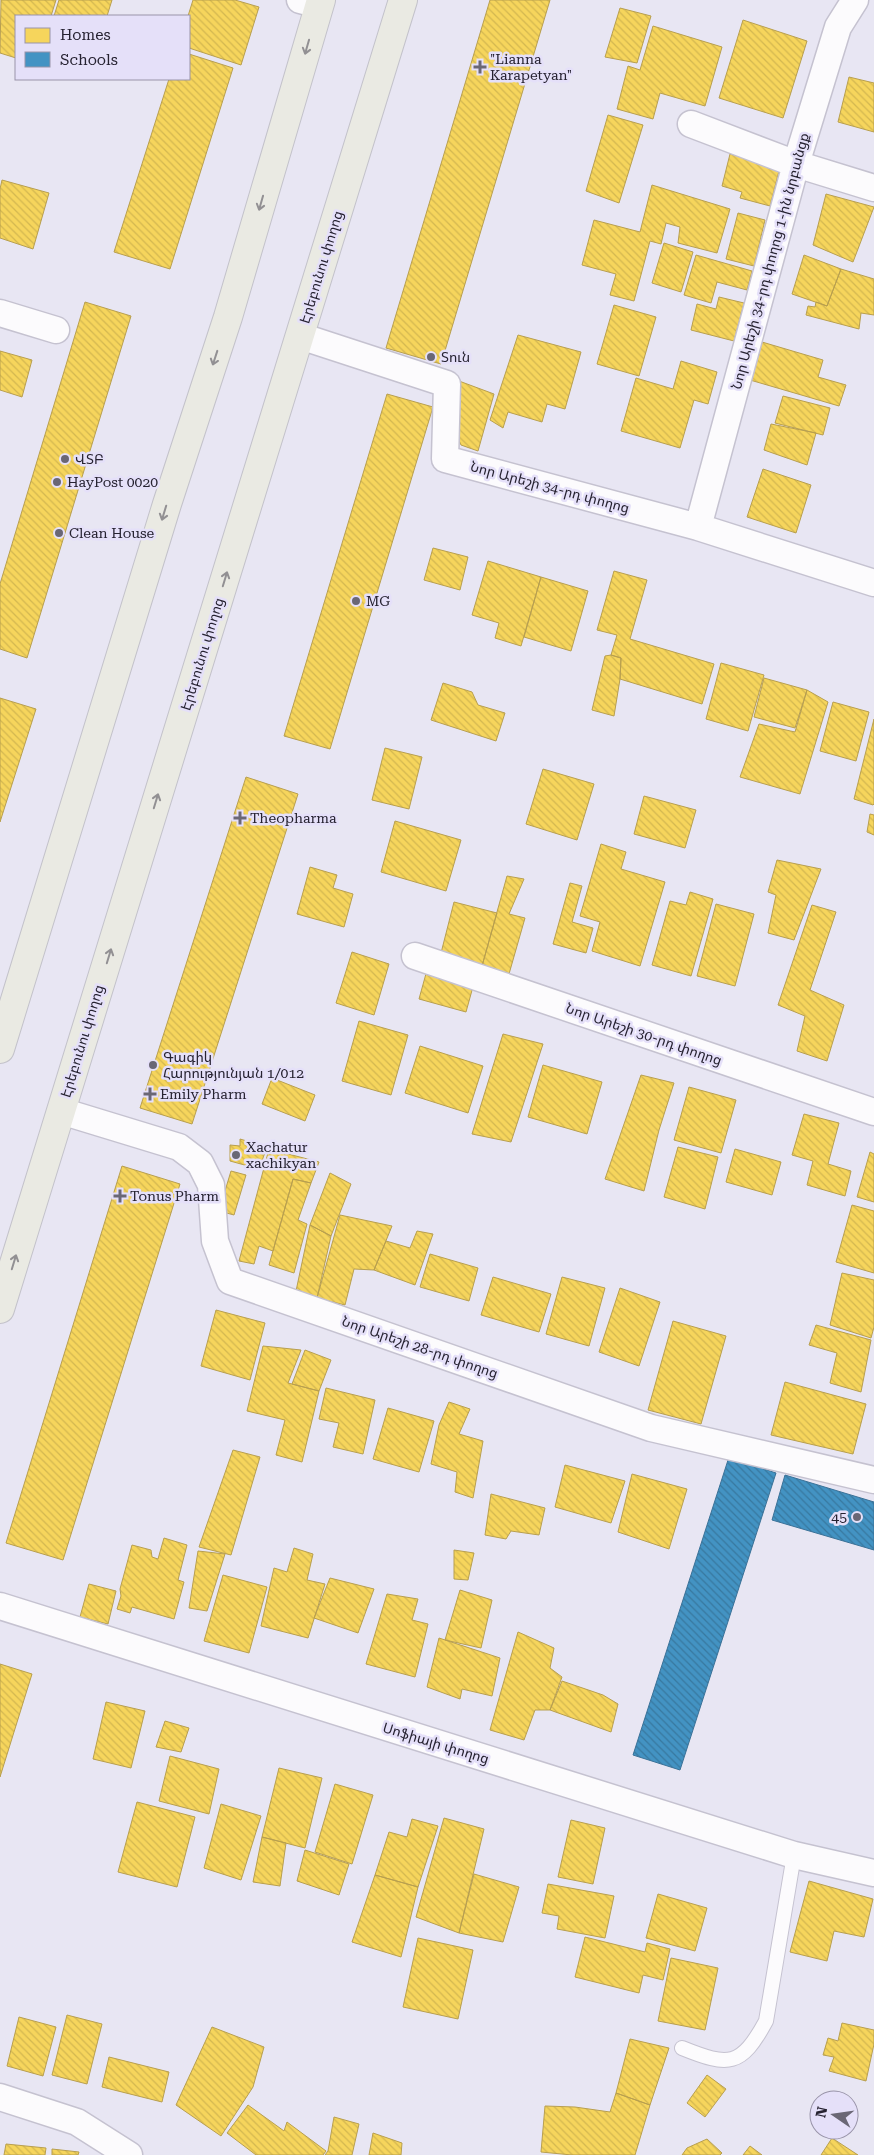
<svg xmlns="http://www.w3.org/2000/svg" width="874" height="2155" font-family="'Roboto Serif','Noto Sans Armenian',serif">
<style>
.homes{fill:url(#homes-back-hatch);stroke:#b89f4f}
.schools{fill:url(#schools-back-hatch);stroke:#3a7197}
.lines{fill:none;stroke-linecap:round;stroke-linejoin:round}
.service-casing{stroke:#c5c2d0;stroke-width:16}
.minor-casing{stroke:#c5c2d0;stroke-width:29}
.primary-casing{stroke:#c3c2ca;stroke-width:30}
.service{stroke:#fcfbfd;stroke-width:14}
.minor{stroke:#fcfbfd;stroke-width:26}
.primary{stroke:#eaeae3;stroke-width:28}
.oneway{stroke:#929093}
.poi-dot{fill:#6a6775;stroke:#e5e0f9;stroke-width:2}
.labels{text-anchor:middle;dominant-baseline:central;stroke-width:5;stroke-linejoin:round;paint-order:stroke}
.poi-label{font-size:14px;fill:#262231;stroke:#e5e0f9;text-anchor:start}
.street-label{font-size:14px;fill:#262231;stroke:#e5e0f9}
</style>
<defs>
<pattern id="homes-back-hatch" width="6" height="6" patternUnits="userSpaceOnUse" patternTransform="scale(1.25)"><rect width="6" height="6" fill="#f6d55c"/><path d="M-1 5l2 2M0 0l6 6M5-1l2 2" fill="none" stroke="#d3b750"/></pattern>
<pattern id="schools-back-hatch" width="6" height="6" patternUnits="userSpaceOnUse" patternTransform="scale(1.25)"><rect width="6" height="6" fill="#4393c3"/><path d="M-1 5l2 2M0 0l6 6M5-1l2 2" fill="none" stroke="#38789f"/></pattern>
</defs>
<rect width="100%" height="100%" fill="#e8e6f3"/>
<!-- homes -->
<path class="homes" d="M1,0H56L51,16H16V58L0,53Z
M59,0H112L107,16H54Z
M193,0H235L259,7L241,65L189,48L188,16Z
M490,0H550L441,364L386,348Z
M620,8L651,16L637,63L605,57Z
M743,20L807,41L783,118L719,98Z
M653,26L722,47L705,106L660,93L653,119L617,109L628,66L640,70Z
M189,54L233,68L170,269L114,252L169,79H189Z
M849,77L874,83V132L838,122Z
M608,115L643,125L619,203L586,191Z
M730,154L780,167L770,206L740,198L742,192L722,186Z
M2,180L49,193L33,249L0,238V189Z
M652,185L730,209L717,253L678,243L680,227L666,223L661,244L650,241L634,301L610,295L616,274L582,265L594,220L640,232Z
M826,194L874,207L853,262L813,245Z
M738,213L765,220L754,266L726,259Z
M664,243L693,252L681,292L652,283Z
M696,255L752,271L747,290L717,282L711,303L684,295Z
M804,255L841,269L827,306L792,294Z
M841,269L874,279V315L861,313L859,329L806,315L808,306L815,307L816,302L827,306Z
M719,297L744,303L734,341L691,330L697,304L716,309Z
M85,302L131,316L27,658L0,649V584Z
M614,305L656,317L639,376L597,364Z
M518,335L581,352L565,409L547,404L542,422L508,412L503,428L490,420Z
M762,342L823,360L818,377L846,385L839,406L750,380Z
M0,351L32,360L22,397L0,390Z
M681,361L717,372L708,404L694,400L680,448L621,431L636,378L673,389Z
M459,381L494,394L478,451L461,445L458,438Z
M387,394L433,407L330,749L284,736Z
M783,396L830,408L823,435L775,423Z
M771,424L816,433L807,465L764,450Z
M763,469L811,485L796,533L747,517Z
M433,548L468,557L460,590L424,580Z
M488,561L541,577L521,646L495,638L499,623L472,615Z
M614,571L647,580L630,639L714,664L702,704L620,679L621,658L611,655L617,635L597,630Z
M541,577L588,591L571,651L524,637Z
M611,655L621,658L620,679L614,716L592,710L605,656Z
M721,663L764,675L748,731L706,719Z
M764,678L807,690L795,728L754,717Z
M443,683L472,692L478,705L505,713L496,741L431,720Z
M807,690L828,702L800,794L740,777L759,724L795,732Z
M0,698L36,709L0,822Z
M833,702L869,712L856,761L820,751Z
M874,719V804L873,805L854,799Z
M385,748L422,757L409,809L372,800Z
M543,769L594,784L577,840L526,824Z
M246,777L298,794L192,1124L140,1108Z
M644,796L696,810L685,848L634,834Z
M870,814L874,815V835L867,832Z
M395,821L461,840L446,891L381,872Z
M601,844L626,852L621,869L665,882L640,966L592,951L600,922L580,916Z
M777,860L821,869L794,940L768,933L776,895L768,892Z
M310,867L337,875L333,888L353,894L344,927L297,914Z
M507,876L524,879L509,914L525,918L509,974L482,966Z
M570,883L582,886L572,922L593,928L586,953L553,944Z
M690,892L713,899L691,976L652,965L670,901L686,905Z
M454,902L497,913L482,966L441,953Z
M716,904L754,914L735,986L697,976Z
M812,905L836,912L810,990L844,1005L827,1061L797,1051L805,1016L778,1005Z
M352,952L389,964L374,1015L336,1003Z
M427,970L474,983L466,1012L419,999Z
M359,1021L408,1035L391,1095L342,1081Z
M503,1034L543,1044L511,1142L472,1134Z
M420,1046L483,1066L468,1113L405,1093Z
M543,1065L602,1082L587,1134L528,1117Z
M641,1075L674,1083L659,1130L644,1191L605,1179Z
M272,1078L315,1095L305,1121L262,1104Z
M689,1087L736,1100L721,1153L674,1140Z
M804,1114L839,1123L828,1164L851,1171L845,1196L807,1185L813,1161L792,1155Z
M240,1139L267,1147L259,1169L230,1161V1145L240,1146Z
M678,1147L718,1157L705,1209L664,1197Z
M269,1149L319,1162L311,1183L293,1179L273,1251L259,1246L254,1264L239,1261Z
M735,1149L781,1162L772,1195L726,1182Z
M870,1152L874,1154V1202L857,1197Z
M122,1166L180,1184L63,1560L6,1543Z
M231,1171L246,1175L234,1215L219,1211Z
M330,1173L351,1184L331,1236L310,1225Z
M293,1179L311,1183L298,1220L307,1224L294,1273L269,1265Z
M852,1205L874,1211V1273L836,1262Z
M340,1215L392,1226L374,1270L354,1269L345,1305L317,1298Z
M310,1225L331,1236L317,1298L296,1291Z
M417,1231L433,1234L415,1285L374,1270L386,1241L410,1248Z
M430,1254L478,1268L469,1301L420,1287Z
M842,1273L874,1280V1327L871,1338L830,1325Z
M493,1277L551,1294L539,1332L481,1315Z
M562,1277L605,1288L589,1346L546,1334Z
M620,1288L660,1302L639,1366L599,1352Z
M216,1310L265,1323L250,1380L201,1366Z
M673,1321L726,1336L701,1424L648,1410Z
M816,1325L871,1340L861,1392L830,1383L837,1353L809,1345Z
M263,1346L301,1350L288,1383L319,1391L302,1462L276,1455L285,1420L247,1411Z
M305,1350L331,1360L319,1391L292,1384Z
M785,1382L866,1404L853,1454L771,1435Z
M326,1388L375,1400L363,1454L333,1447L339,1423L319,1419Z
M449,1402L470,1409L459,1434L483,1441L473,1498L455,1492L457,1472L431,1464L439,1425Z
M388,1408L434,1421L419,1472L373,1459Z
M233,1450L260,1457L231,1555L199,1547Z
M565,1465L625,1481L611,1523L555,1507Z
M632,1474L687,1489L669,1549L618,1532Z
M491,1494L545,1508L539,1535L511,1531L506,1539L485,1535Z
M164,1538L187,1545L178,1580L184,1582L174,1619L132,1607L130,1613L117,1609L121,1596L120,1589L132,1545L151,1550L152,1557L158,1559Z
M294,1548L313,1554L307,1580L325,1584L308,1638L261,1626L274,1568L287,1572Z
M454,1550L474,1553L468,1580L454,1579Z
M198,1551L225,1554L207,1611L189,1608Z
M223,1575L267,1587L249,1653L204,1641Z
M330,1578L374,1589L358,1633L314,1618Z
M89,1584L116,1591L108,1624L80,1617Z
M460,1590L492,1600L481,1648L445,1640Z
M387,1594L418,1599L412,1620L428,1624L415,1677L366,1664Z
M518,1632L554,1648L550,1668L562,1677L550,1710H535L524,1740L490,1730Z
M439,1638L500,1658L492,1696L462,1689L460,1699L427,1687Z
M0,1664L32,1674L0,1777Z
M562,1681L603,1695L618,1704L611,1732L550,1710Z
M106,1702L145,1711L131,1768L93,1759Z
M165,1721L189,1728L181,1752L156,1747Z
M170,1756L219,1769L209,1814L159,1801Z
M279,1768L322,1778L305,1848L262,1837Z
M335,1784L373,1795L352,1864L315,1852Z
M137,1802L195,1817L177,1887L118,1872Z
M221,1804L261,1816L241,1880L204,1868Z
M444,1818L484,1829L459,1933L416,1917Z
M412,1819L438,1826L418,1887L375,1875L389,1832L407,1837Z
M571,1820L605,1828L593,1884L558,1877Z
M262,1837L286,1843L280,1886L253,1882Z
M305,1850L349,1864L339,1895L297,1881Z
M474,1874L519,1887L503,1942L459,1933Z
M375,1875L418,1887L401,1957L352,1942Z
M809,1881L873,1899L864,1937L834,1931L827,1961L790,1952Z
M548,1884L614,1896L605,1938L557,1929L559,1916L542,1913Z
M658,1894L707,1908L695,1951L646,1938Z
M585,1937L645,1952L647,1943L670,1949L663,1980L643,1975L639,1993L575,1977Z
M418,1938L473,1950L458,2019L403,2007Z
M671,1958L718,1968L705,2030L658,2021Z
M67,2015L102,2024L87,2084L52,2075Z
M19,2017L56,2027L43,2076L7,2066Z
M842,2023L874,2030V2044L866,2081L829,2071L834,2057L823,2055L828,2038L838,2041Z
M212,2027L264,2047L253,2087L221,2136L176,2105Z
M630,2039L669,2048L650,2105L616,2093Z
M109,2057L169,2072L162,2102L102,2087Z
M707,2075L726,2089L705,2117L687,2103Z
M616,2093L650,2105L635,2155H572L541,2152L545,2106L575,2107L610,2112Z
M248,2105L284,2131L287,2122L326,2151L323,2155H256L227,2133Z
M334,2117L359,2124L352,2155H325L328,2151Z
M373,2133L402,2143L401,2155H369Z
M832,2138L858,2155H821Z
M707,2139L722,2153L720,2155H682L687,2148Z
M6,2144L46,2148L45,2155H4Z
M750,2146L762,2155H743Z
M52,2149L79,2152L78,2155H52Z"/>
<!-- schools -->
<path class="schools" d="M729,1457L776,1473L680,1770L633,1755Z
M785,1475L874,1502V1550L772,1520Z"/>
<g class="lines">
<defs>
<path id="service" d="M682,2048C729,2067 741,2067 766,2021L794,1855"/>
<path id="minor" d="M300,0L319,5
M691,124L796,164L874,188
M0,313L56,330
M300,336L447,384L445,459L698,527L874,583
M698,527L796,164L838,27L855,0
M415,956L874,1112
M61,1111L179,1147L200,1163L211,1185L215,1241L230,1281L651,1428L874,1480
M0,1606L794,1855L874,1873
M0,2097L77,2122L129,2155"/>
<path id="primary" d="M0,1049L167,504L228,317L321,0
M0,1309L403,0"/>
</defs>
<!-- service casing -->
<use href="#service" class="service-casing"/>
<!-- minor casing -->
<use href="#minor" class="minor-casing"/>
<!-- primary casing -->
<use href="#primary" class="primary-casing"/>
<!-- service -->
<use href="#service" class="service"/>
<!-- minor -->
<use href="#minor" class="minor"/>
<!-- primary -->
<use href="#primary" class="primary"/>
</g>
<!-- one-way arrows -->
<defs><path id="oneway-shaft" d="M-6 0H5M1.5-3L5.5 0L1.5 3" fill="none" stroke-width="1.6" stroke-linecap="round" stroke-linejoin="round" transform="scale(1.25)"/></defs>
<g class="oneway">
<use href="#oneway-shaft" transform="translate(307 47) rotate(106)"/>
<use href="#oneway-shaft" transform="translate(261 203) rotate(106)"/>
<use href="#oneway-shaft" transform="translate(215 358) rotate(108)"/>
<use href="#oneway-shaft" transform="translate(164 513) rotate(107)"/>
<use href="#oneway-shaft" transform="translate(225 579) rotate(-73)"/>
<use href="#oneway-shaft" transform="translate(156 801) rotate(-73)"/>
<use href="#oneway-shaft" transform="translate(109 956) rotate(-73)"/>
<use href="#oneway-shaft" transform="translate(14 1262) rotate(-73)"/>
</g>
<!-- markers -->
<g class="poi-dot">
<path d="M477.5 59.5h5v5h5v5h-5v5h-5v-5h-5v-5h5z"/>
<circle cx="431" cy="357" r="5"/>
<circle cx="65" cy="459" r="5"/>
<circle cx="57" cy="482" r="5"/>
<circle cx="59" cy="533" r="5"/>
<circle cx="356" cy="601" r="5"/>
<path d="M237.5 810.5h5v5h5v5h-5v5h-5v-5h-5v-5h5z"/>
<circle cx="153" cy="1065" r="5"/>
<path d="M147.5 1086.5h5v5h5v5h-5v5h-5v-5h-5v-5h5z"/>
<circle cx="236" cy="1155" r="5"/>
<path d="M117.5 1188.5h5v5h5v5h-5v5h-5v-5h-5v-5h5z"/>
<circle cx="857" cy="1517" r="5"/>
</g>
<g class="labels">
<!-- poi labels -->
<g class="poi-label">
<text x="490" y="59">"Lianna<tspan x="490" dy="16">Karapetyan"</tspan></text>
<text x="441" y="357">Տուն</text>
<text x="75" y="459">ՎՏԲ</text>
<text x="67" y="482">HayPost 0020</text>
<text x="69" y="533">Clean House</text>
<text x="366" y="601">MG</text>
<text x="250" y="818">Theopharma</text>
<text x="163" y="1057">Գագիկ<tspan x="163" dy="16">Հարությունյան 1/012</tspan></text>
<text x="160" y="1094">Emily Pharm</text>
<text x="246" y="1147">Xachatur<tspan x="246" dy="16">xachikyan</tspan></text>
<text x="130" y="1196">Tonus Pharm</text>
<text x="847" y="1517" text-anchor="end">45</text>
</g>
<!-- street labels -->
<g class="street-label">
<text transform="translate(770 261) rotate(-75)">Նոր Արեշի 34-րդ փողոց 1-ին նրբանցք</text>
<text transform="translate(321 267) rotate(-73)">Էրեբունու փողոց</text>
<text transform="translate(550 487) rotate(15)">Նոր Արեշի 34-րդ փողոց</text>
<text transform="translate(202 654) rotate(-73)">Էրեբունու փողոց</text>
<text transform="translate(644 1034) rotate(19)">Նոր Արեշի 30-րդ փողոց</text>
<text transform="translate(82 1041) rotate(-73)">Էրեբունու փողոց</text>
<text transform="translate(420 1347) rotate(19)">Նոր Արեշի 28-րդ փողոց</text>
<text transform="translate(436 1743) rotate(17)">Սոֆիայի փողոց</text>
</g>
</g>
<!-- legend -->
<rect x="15" y="15" width="175" height="65" fill="#e5e0f9" stroke="#9994a9"/>
<rect x="25" y="28" width="25" height="15" fill="#f6d55c" stroke="#9994a9"/>
<text x="60" y="40" font-size="15" fill="#262231">Homes</text>
<rect x="25" y="52" width="25" height="15" fill="#4393c3" stroke="#9994a9"/>
<text x="60" y="65" font-size="15" fill="#262231">Schools</text>
<!-- north arrow -->
<g transform="translate(834 2115) rotate(283)"><circle r="24" fill="#e5e0f9" stroke="#9994a9"/>
<path d="M0-4L9 19L0 12L-9 19Z" fill="#6a6775"/>
<text y="-8" font-size="14" font-weight="bold" text-anchor="middle" fill="#262231">N</text>
</g>
</svg>
